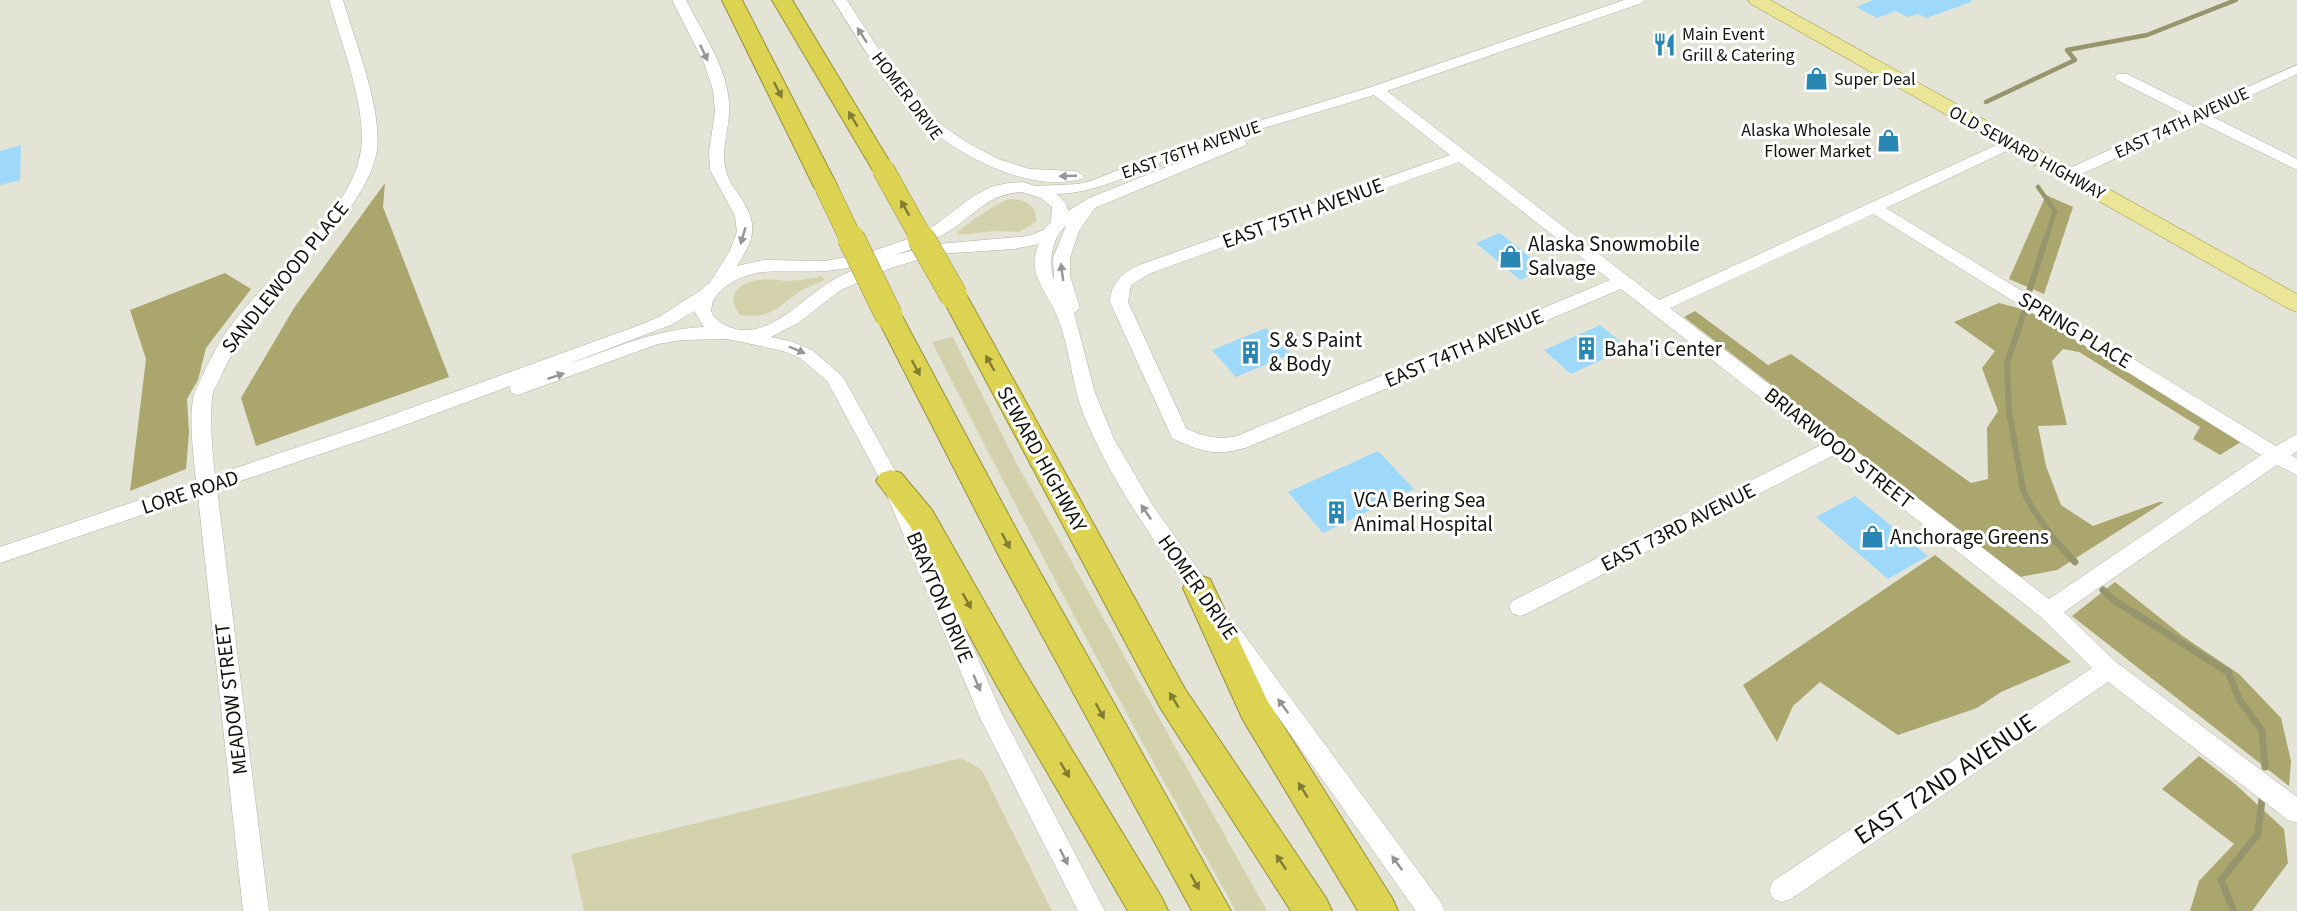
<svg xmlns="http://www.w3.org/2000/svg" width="2297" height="911" font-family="'Source Sans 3',sans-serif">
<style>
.green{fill:#d4d2ad}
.forest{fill:#aaa66e}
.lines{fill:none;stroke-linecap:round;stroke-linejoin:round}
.stream-far2{stroke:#97956b;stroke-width:4.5}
.stream-far1{stroke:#97956b;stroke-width:6}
.stream{stroke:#97956b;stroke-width:7}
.building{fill:#9ed8fa}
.minor-casing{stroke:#b1b0a3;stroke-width:1}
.major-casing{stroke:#96903a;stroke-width:1}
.highway-casing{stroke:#96903a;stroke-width:2}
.minor{fill:#fff;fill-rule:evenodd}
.major{fill:#ebe597;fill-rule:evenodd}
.highway{fill:#ddd352;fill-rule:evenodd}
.highway-bridge-far1-casing{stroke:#96903a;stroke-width:23;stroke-linecap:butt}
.highway-bridge-casing{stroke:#96903a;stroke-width:28;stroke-linecap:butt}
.highway-bridge-far1{stroke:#ddd352;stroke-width:22}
.highway-bridge{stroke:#ddd352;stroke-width:27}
.oneway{fill:#959593}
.oneway2{fill:#827d33}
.labels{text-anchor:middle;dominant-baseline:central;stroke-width:6;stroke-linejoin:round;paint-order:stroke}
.far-poi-label{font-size:18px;fill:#13130e;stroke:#fff;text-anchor:start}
.far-street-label{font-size:18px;fill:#13130e;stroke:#fff}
.street-label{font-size:21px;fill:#13130e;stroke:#fff}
.poi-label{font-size:21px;fill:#13130e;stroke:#fff;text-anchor:start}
.near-street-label{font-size:26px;fill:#13130e;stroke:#fff}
</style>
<rect width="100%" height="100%" fill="#e4e4d6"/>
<!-- green -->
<path class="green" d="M1010,199C1026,200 1037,204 1036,222L1019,232L995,231L959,235L957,232C967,224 999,201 1010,199Z
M821,276L825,280C816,284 807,287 799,292C776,308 772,319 740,315C725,297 737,283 759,280C768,278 778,281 787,281C799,280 810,279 821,276Z
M953,337L1016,462L1267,911H1236C1130,723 1029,534 932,342Z
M961,758L982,770L1052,911H584L571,854Z"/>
<!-- forest -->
<path class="forest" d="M385,183L383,207L449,377L256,446L241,398L294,308Z
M2046,195L2073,207L2044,294L2009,279Z
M225,273L251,289L206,348L198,380L187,399L189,432L186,469L130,491L146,359L130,310Z
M1999,303L2033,312L2247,438L2220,455L2193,439L2200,427L2079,352L2063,349L2052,361L2067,425L2038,426L2046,466L2061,505L2093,526L2159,502H2164L2057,570L2020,577L1684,317L1695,311L1768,365L1791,354L1971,483L1988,479L1987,428L1998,411L1982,368L1995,351L1954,322Z
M1935,555L2071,662L2001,692L1977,708L1898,735L1820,682L1793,706L1777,742L1743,685Z
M2115,582L2184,637L2239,674L2281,718L2291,761L2289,786L2072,616Z
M2199,756L2235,784L2284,829L2288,863L2252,911H2190L2199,881L2234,844L2162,789Z"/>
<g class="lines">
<!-- stream-far2 -->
<path class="stream-far2" d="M1986,102L2075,60L2067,50L2147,35L2236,0
M2038,187L2055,211L2046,239"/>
<!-- stream-far1 -->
<path class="stream-far1" d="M2029,292L2046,238
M2025,310L2007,363L2009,411L2023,490L2032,508L2053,538"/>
<!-- stream -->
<path class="stream" d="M2051,536L2075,562
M2103,590L2112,599L2228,672L2239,699L2262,731L2265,767
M2234,911L2221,880L2258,834L2262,799"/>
</g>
<!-- building -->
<path class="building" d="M1873,0H1971V2L1927,18L1918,14L1908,17L1896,11L1877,18L1856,7Z
M21,145L20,180L0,185V151Z
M1500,233L1545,269L1520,280L1476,243Z
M1600,325L1628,348L1571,374L1544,350Z
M1266,328L1291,354L1236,377L1212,350Z
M1378,451L1414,489L1323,533L1288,492Z
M1855,496L1928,556L1888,579L1816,517Z"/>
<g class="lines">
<defs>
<path id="minor" d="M329,0H343C355,42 382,107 377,150C373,176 355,202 340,222C300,274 248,316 221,376C218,383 213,390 212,397C210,423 212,449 215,475L372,422L637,326L659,317L701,290L711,281L729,252L737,232L735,216L710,170L709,153L715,111L713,90L704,63L672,0H686C702,32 726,65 729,102C731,125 720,148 726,171C728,180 734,188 739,195C759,225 755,237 737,266L763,260L825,261L867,253L908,239L935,225L972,197L990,187L1008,183L1023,182L1035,186L1078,184L1091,181L1177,146L1371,87L1624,0H1644L1642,3L1387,91L1659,300L2005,141H2015L2018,144L2015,147L1886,208L2276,446L2297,434V451L2291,455L2297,459V475L2277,465L2064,612L2116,662L2297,797V823L2288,820L2108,682L1791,899L1782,902L1773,899L1769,890L1773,881L2092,668L2041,617L1834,455L1528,613L1520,616L1512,613L1509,607L1512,601L1821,445L1621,289L1248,447C1217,457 1201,452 1172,438L1110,302C1111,283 1122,273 1139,265L1450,155L1374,95C1313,114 1251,131 1190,151C1144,166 1105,193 1056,194L1066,203L1068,211L1089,198L1234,140H1244L1247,143L1244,146L1095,208L1079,231L1070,258V276L1080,308L1074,313L1095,393L1114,439L1152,504L1215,593L1218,599L1215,605L1207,608L1199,605C1157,544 1111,483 1083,413C1071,382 1070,347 1057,316C1047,291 1025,273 1039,244L1014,249L938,254L891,268L841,290L798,323L771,337L793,342L812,350L843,377L901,481L1002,714L1105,911H1078L980,718L881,481L827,381L800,358L783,351L742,342L727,339L682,340L658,344L518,395L511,393L510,386L386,432L217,489L269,911H243L198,496L0,563V547L196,481C194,457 188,418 194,395C196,387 202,378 205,370C215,349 228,327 244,309C280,266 353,208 361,150C367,108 341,42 329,0ZM1459,162L1610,280L1237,436C1217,440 1204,437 1186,428L1128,302L1131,285L1151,273ZM1022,192L1041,198L1052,207L1051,222L1043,230L1029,236L938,244L895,255C913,249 930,242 946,233C975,216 986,194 1022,192ZM1873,214L2261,455L2049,599L1670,308ZM1066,226L1053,258L1054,280C1048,264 1052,236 1066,226ZM879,260C862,266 844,273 828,283C800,300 765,344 727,326C720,323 714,318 711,311C712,298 718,292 728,285C758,264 790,274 824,271C842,270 861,265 879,260ZM694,311L704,327C655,329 613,349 568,364L671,325Z
M833,0H847L895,75L924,112L963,140L998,159L1030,169L1076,171L1084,176L1082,179C1030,192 969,160 930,130L922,129L882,77Z
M2297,65V74L2209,115L2297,159V170L2197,121L2073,178L2067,180L2059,175L2061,172L2186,115L2117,80L2115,77L2117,74H2127L2198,109Z
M1229,622L1237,625L1441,902L1445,911H1416L1221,637L1218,631L1221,625Z"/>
<path id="major" d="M1748,0H1770L2297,294V312L2289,309L1751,4Z"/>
<path id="highway" d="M722,0H742L838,187L834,192L826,194L818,192L814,187Z
M772,0H792L894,169L891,174L883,176L875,174L872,169Z
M954,288L963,290L967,296L1185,689L1326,898L1332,911H1291L1161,709L941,296L945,290Z
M889,307L898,310L902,316L1022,540L1231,911H1192L1000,558L876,316L880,310Z
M891,470L901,473L932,510L1021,666L1162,898L1168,911H1128L997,686L910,526L876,481L881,473Z
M1199,575L1210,579L1267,700L1392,898L1398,911H1358L1243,720L1183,588L1188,579Z"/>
</defs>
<!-- minor casing -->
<use href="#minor" class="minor-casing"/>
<!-- major casing -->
<use href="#major" class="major-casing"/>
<!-- highway casing -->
<use href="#highway" class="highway-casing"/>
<!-- minor -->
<use href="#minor" class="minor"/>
<!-- major -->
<use href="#major" class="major"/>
<!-- highway -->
<use href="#highway" class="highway"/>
<defs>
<path id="highway-bridge-far1" d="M883,169L922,239
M826,187L851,239"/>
<path id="highway-bridge" d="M851,238L889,316
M921,238L954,296"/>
</defs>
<!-- highway-bridge-far1 casing -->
<use href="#highway-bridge-far1" class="highway-bridge-far1-casing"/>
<!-- highway-bridge casing -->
<use href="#highway-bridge" class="highway-bridge-casing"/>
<!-- highway-bridge-far1 -->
<use href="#highway-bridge-far1" class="highway-bridge-far1"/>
<!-- highway-bridge -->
<use href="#highway-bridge" class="highway-bridge"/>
</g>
<!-- one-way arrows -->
<defs><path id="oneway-solid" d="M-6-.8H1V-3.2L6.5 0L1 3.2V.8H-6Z" transform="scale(1.5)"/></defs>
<g class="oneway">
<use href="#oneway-solid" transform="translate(862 35) rotate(-123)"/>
<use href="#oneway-solid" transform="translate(704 53) rotate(65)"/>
<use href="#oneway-solid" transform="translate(1068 176) rotate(178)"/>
<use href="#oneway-solid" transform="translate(743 236) rotate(106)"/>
<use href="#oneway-solid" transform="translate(1062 272) rotate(-98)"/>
<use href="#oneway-solid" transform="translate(797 350) rotate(23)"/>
<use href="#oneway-solid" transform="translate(556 376) rotate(-18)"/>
<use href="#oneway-solid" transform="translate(1146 512) rotate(-124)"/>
<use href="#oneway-solid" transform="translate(977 683) rotate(67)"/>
<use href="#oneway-solid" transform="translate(1283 706) rotate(-126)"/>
<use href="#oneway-solid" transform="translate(1064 857) rotate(63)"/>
<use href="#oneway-solid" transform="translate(1397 863) rotate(-126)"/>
</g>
<g class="oneway2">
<use href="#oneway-solid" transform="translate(778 90) rotate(63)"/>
<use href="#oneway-solid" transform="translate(853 119) rotate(-121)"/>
<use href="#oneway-solid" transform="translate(905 208) rotate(-119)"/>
<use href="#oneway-solid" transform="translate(990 363) rotate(-119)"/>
<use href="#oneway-solid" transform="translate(916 368) rotate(62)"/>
<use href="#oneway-solid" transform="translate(1006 541) rotate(62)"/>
<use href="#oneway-solid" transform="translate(967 601) rotate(61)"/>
<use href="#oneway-solid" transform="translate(1174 700) rotate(-121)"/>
<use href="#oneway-solid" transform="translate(1100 711) rotate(61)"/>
<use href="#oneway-solid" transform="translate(1065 770) rotate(59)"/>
<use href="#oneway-solid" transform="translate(1303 790) rotate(-122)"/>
<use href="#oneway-solid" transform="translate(1281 862) rotate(-124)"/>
<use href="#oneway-solid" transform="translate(1195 882) rotate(61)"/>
</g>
<!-- icons -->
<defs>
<symbol id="restaurant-bare" viewBox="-9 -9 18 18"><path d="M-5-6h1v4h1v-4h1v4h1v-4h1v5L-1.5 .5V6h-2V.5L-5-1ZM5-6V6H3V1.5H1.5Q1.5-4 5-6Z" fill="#2a87b3" stroke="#fff" stroke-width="2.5" paint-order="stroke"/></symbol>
<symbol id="shop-bare" viewBox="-9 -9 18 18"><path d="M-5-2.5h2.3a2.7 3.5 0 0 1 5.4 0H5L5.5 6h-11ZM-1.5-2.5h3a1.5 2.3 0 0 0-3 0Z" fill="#2a87b3" stroke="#fff" stroke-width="2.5" paint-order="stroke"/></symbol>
<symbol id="building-bare" viewBox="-9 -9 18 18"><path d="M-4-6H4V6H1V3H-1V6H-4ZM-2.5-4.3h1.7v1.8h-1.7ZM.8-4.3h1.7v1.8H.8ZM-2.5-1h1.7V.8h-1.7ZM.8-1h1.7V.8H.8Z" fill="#2a87b3" stroke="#fff" stroke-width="2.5" paint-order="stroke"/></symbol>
</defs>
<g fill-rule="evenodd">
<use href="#restaurant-bare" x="1648" y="28" width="33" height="33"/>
<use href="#shop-bare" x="1800" y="62" width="33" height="33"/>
<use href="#shop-bare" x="1872" y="124" width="33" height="33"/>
<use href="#shop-bare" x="1494" y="240" width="33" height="33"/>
<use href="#building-bare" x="1570" y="332" width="33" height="33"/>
<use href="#building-bare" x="1234" y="336" width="33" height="33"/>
<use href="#building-bare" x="1320" y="496" width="33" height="33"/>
<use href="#shop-bare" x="1856" y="520" width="33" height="33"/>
</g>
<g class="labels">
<!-- far-poi labels -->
<g class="far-poi-label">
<text x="1682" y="34">Main Event<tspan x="1682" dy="21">Grill &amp; Catering</tspan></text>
<text x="1834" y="79">Super Deal</text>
<text x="1871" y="130" text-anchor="end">Alaska Wholesale<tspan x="1871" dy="21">Flower Market</tspan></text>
</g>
<!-- far-street labels -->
<g class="far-street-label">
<text transform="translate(907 96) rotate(53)">HOMER DRIVE</text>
<text transform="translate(2182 123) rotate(-25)">EAST 74TH AVENUE</text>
<text transform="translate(1191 150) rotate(-19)">EAST 76TH AVENUE</text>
<text transform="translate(2027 153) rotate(29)">OLD SEWARD HIGHWAY</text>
</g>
<!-- street labels -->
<g class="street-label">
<text transform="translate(1303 213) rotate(-20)">EAST 75TH AVENUE</text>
<text transform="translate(285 277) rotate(-51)">SANDLEWOOD PLACE</text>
<text transform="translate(2075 330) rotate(31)">SPRING PLACE</text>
<text transform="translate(1464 348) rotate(-23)">EAST 74TH AVENUE</text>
<text transform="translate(1839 448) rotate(38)">BRIARWOOD STREET</text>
<text transform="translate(1042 459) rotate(61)">SEWARD HIGHWAY</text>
<text transform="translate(190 492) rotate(-18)">LORE ROAD</text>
<text transform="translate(1678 527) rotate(-27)">EAST 73RD AVENUE</text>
<text transform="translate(1198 587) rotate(55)">HOMER DRIVE</text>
<text transform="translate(940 597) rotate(67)">BRAYTON DRIVE</text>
<text transform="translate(231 699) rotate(-97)">MEADOW STREET</text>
</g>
<!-- poi labels -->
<g class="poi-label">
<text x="1528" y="244">Alaska Snowmobile<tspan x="1528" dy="24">Salvage</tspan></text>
<text x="1269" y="340">S &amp; S Paint<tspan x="1269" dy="24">&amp; Body</tspan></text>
<text x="1604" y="349">Baha'i Center</text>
<text x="1354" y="500">VCA Bering Sea<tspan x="1354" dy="24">Animal Hospital</tspan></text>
<text x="1890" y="537">Anchorage Greens</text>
</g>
<!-- near-street labels -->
<g class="near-street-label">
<text transform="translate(1945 779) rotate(-34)">EAST 72ND AVENUE</text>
</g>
</g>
</svg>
